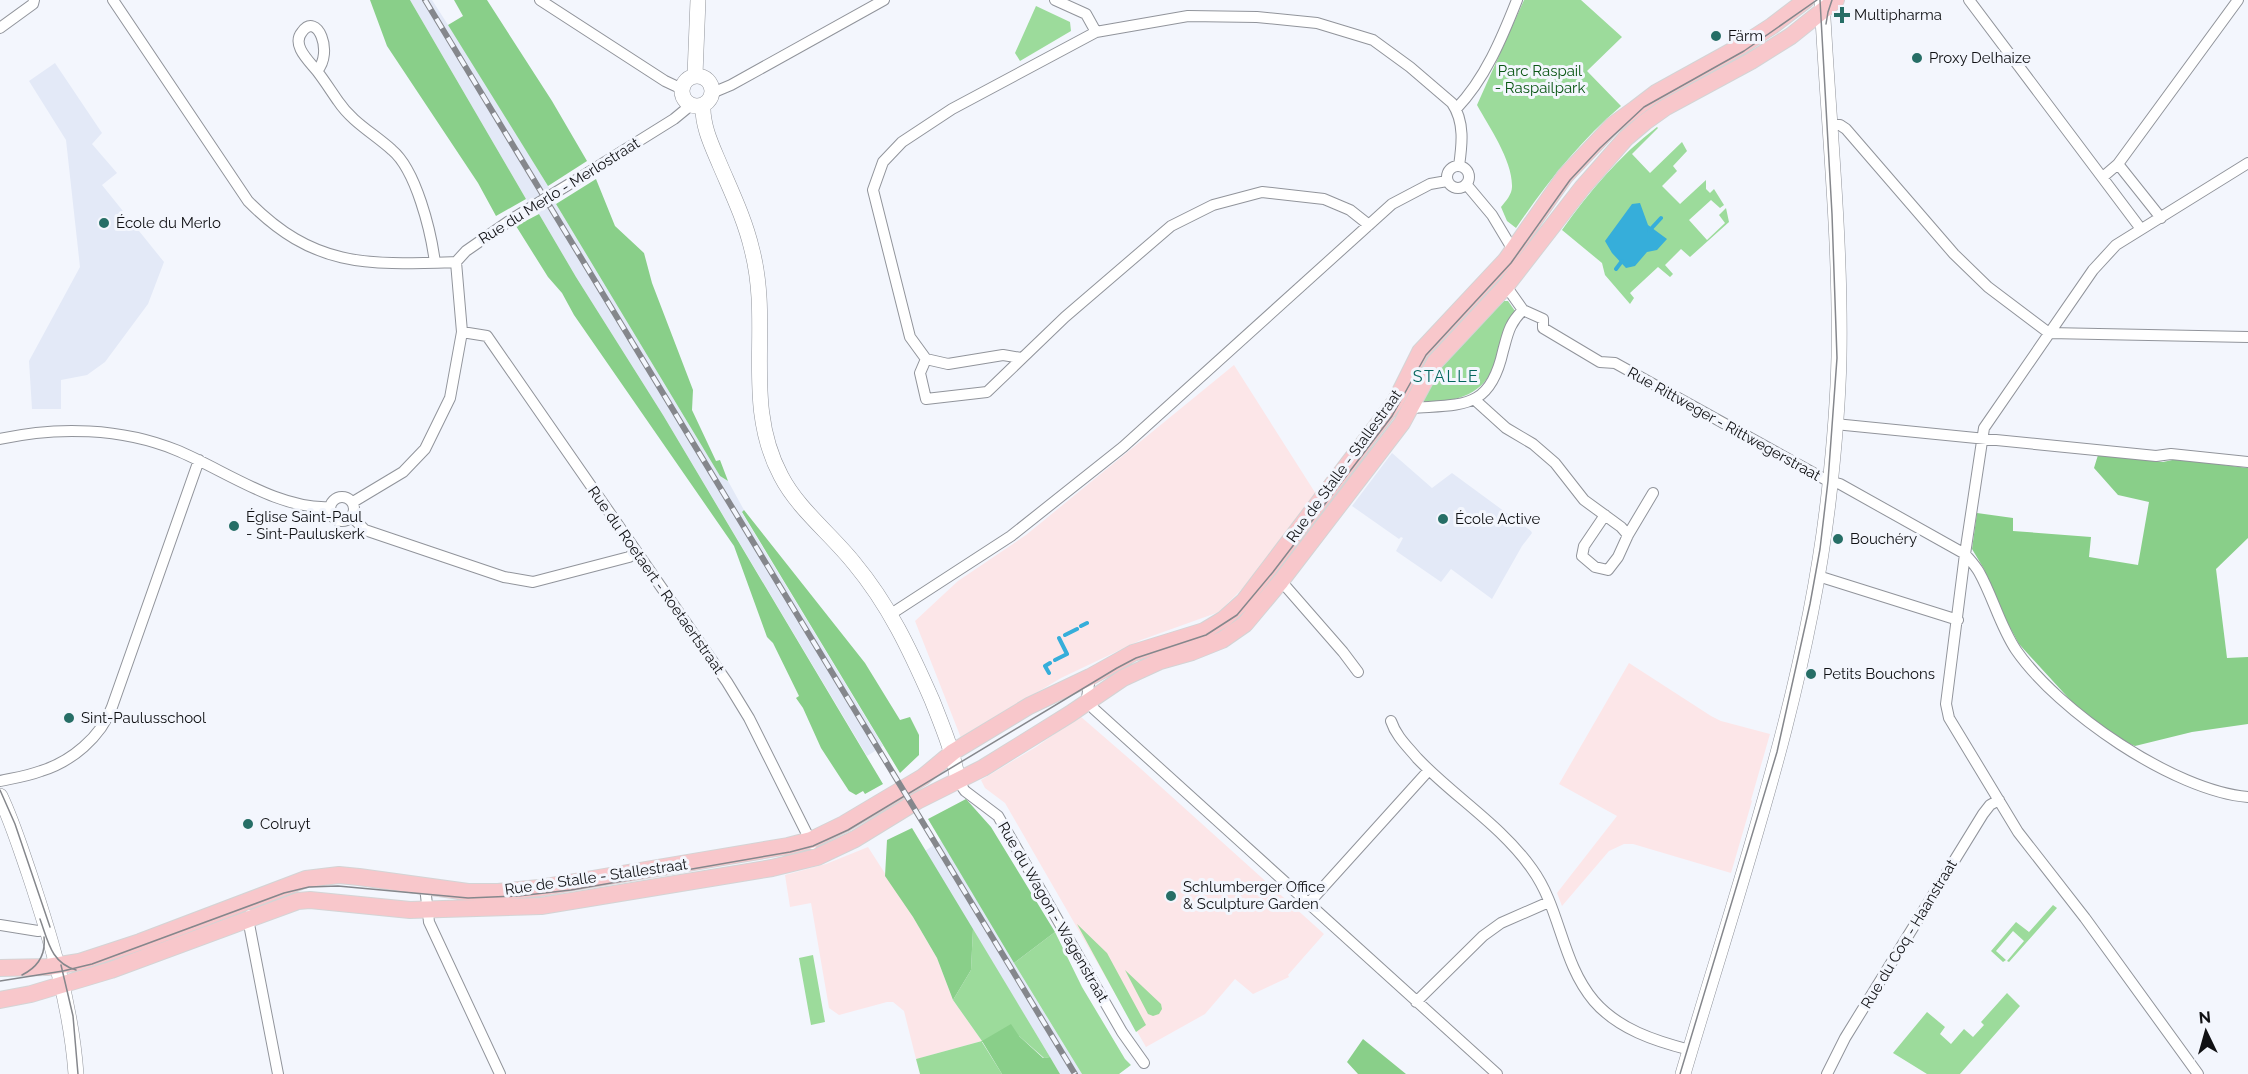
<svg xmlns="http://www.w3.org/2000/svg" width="2248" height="1074" font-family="Raleway,sans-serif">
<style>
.commercial{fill:#fce6e8}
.built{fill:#e3e9f7}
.green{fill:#9cdb9b}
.forest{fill:#89cf89}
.water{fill:#36aeda}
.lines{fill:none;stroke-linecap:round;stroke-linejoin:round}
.stream{stroke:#36aeda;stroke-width:4}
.street-casing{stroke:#91949b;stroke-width:12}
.secondary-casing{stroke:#91949b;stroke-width:16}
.primary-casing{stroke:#d4d4d5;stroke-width:18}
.street{stroke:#fff;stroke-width:10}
.secondary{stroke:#fff;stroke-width:15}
.primary{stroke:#f8c7cb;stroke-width:16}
.tram{stroke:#85878c;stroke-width:1.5}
.rail-casing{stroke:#85878c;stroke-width:6}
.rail{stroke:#f3f6fd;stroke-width:4;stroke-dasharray:11;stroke-linecap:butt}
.street-bridge-casing{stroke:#91949b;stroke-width:12;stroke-linecap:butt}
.street-bridge{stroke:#fff;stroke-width:10}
.poi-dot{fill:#266e66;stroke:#f3f6fd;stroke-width:2}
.labels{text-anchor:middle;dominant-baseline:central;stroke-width:6;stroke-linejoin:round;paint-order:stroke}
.poi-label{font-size:15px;fill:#101114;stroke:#f3f6fd;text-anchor:start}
.park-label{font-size:15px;fill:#0a5614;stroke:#f3f6fd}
.street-label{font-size:15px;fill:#101114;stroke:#f3f6fd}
.neighbourhood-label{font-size:16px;letter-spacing:1.5px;fill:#04665d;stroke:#f3f6fd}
</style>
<rect width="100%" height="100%" fill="#f3f6fd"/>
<!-- commercial -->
<path class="commercial" d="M1234,365L1316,494L1260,571L1219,612L1141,640L1061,678L961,738L915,621L958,581L1026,535Z
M1629,663L1711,716L1721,721L1770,734L1751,800L1752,801L1731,873L1633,844H1624L1609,851L1562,906L1557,893L1617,816L1559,784Z
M1080,716L1140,768L1324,934L1288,975L1289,977L1253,994L1235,979L1205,1014L1146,1047L1005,803L985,788L981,780L1036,747Z
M868,847L913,917L937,958L953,1000L982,1041L916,1059L904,1011L893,1002H887L839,1015L829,1008L811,903L790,907L785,875L826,864Z"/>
<!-- built -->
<path class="built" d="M410,0H432L470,59L548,186L556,204L720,476L728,481L744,510L742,513L883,746L867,756L663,415L576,277L539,214L526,199Z
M55,63L102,133L92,144L117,173L102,185L164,262L148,304L105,362L87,375L61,380V409H32L29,361L80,267L66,140L29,81Z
M1392,453L1432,488L1452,473L1531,531L1532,533L1522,546L1492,599L1451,569L1441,582L1396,551L1403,538L1401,537L1399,539L1352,506Z
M941,840L1014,963L1082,1074H1060L1050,1057L925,851Z"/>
<!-- green -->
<path class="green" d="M1524,0H1581L1622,37L1587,71L1621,106C1580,141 1546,184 1516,228L1507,221L1501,207C1506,201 1512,194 1512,187C1513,161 1489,127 1477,105Z
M1036,6L1070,22L1071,31L1020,61L1015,53Z
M1657,127L1658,128L1632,154L1650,173L1682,142L1687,151L1673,166L1677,171L1662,186L1680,204L1706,180V189L1710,193L1714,189L1724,205L1720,208L1711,200L1689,220L1707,240L1725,223L1719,215L1726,208L1729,222L1690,257L1681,249L1665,265L1673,274L1670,277L1658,267L1630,293L1634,298L1630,304L1605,275L1602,263L1562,230C1589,192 1620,155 1657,127Z
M1504,301H1508L1515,311C1501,330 1503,337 1497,358C1484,398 1458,399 1423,405L1420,401L1438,363Z
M2053,905L2057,908L2009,962L2007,961L2024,941L2013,931L1996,951L2006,960L2003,962L1991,951L2016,922L2029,932Z
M1077,924L1107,953L1146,1025L1136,1032Z
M973,929L1050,1057L1044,1058L1019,1036L982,1042L1002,1074H920L916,1059L982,1041L953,1000L971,970Z
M1055,932L1082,987L1125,1059L1131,1065L1119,1074H1082L1014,963Z
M813,955L825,1022L811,1025L799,958Z
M1125,970L1161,1004L1162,1009L1159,1014L1153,1016L1148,1014Z
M2007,993L2020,1006L1960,1074H1927L1893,1053L1927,1012L1945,1027L1940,1034L1951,1044L1964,1029L1973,1037L1984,1025L1981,1022Z"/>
<!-- forest -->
<path class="forest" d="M370,0H410L526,199L496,216L478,183L387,46Z
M454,0H487L552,101L587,161L548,186L448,25L463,16Z
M596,179L615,226L644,253L652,283L693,390L692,410L716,461L720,460L728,481L720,476L556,204Z
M539,214L576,277L663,415L883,784L865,794L863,791L856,795L849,791L821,748L803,708L796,698L799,696L773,643L767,637L734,546L574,315L562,293L548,277L516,226Z
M2098,455L2163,462L2177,459L2248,468V538L2216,569L2227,658L2248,657V724L2192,732L2135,746L2118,739L2073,703L2019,644L2001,611L1984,569L1972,549L1977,513L2013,518V531L2091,537L2089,557L2138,565L2149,502L2118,495L2094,468Z
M744,510L865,663L900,720L910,717L919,735V755L900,773L742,512Z
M966,799L991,827L1055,932L1014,963L928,819Z
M912,828L973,929L971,970L953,1000L937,958L913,917L885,876L887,840Z
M1011,1024L1019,1036L1043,1058L1050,1057L1060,1074H1002L982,1041Z
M1363,1039L1406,1074H1358L1347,1062Z"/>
<!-- water -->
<path class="water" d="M1640,203L1648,225L1667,239L1657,250L1647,252L1635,266L1626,268L1612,253L1605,241L1632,204Z"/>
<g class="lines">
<!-- stream -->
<path class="stream" d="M1649,231L1661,218
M1616,269L1622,261
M1081,626L1087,623
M1065,635L1077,629
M1055,660L1067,654L1059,638
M1049,673L1045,666L1050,663"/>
<defs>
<path id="street" d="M113,0L248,201C314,268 367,265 456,262
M540,0L665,81L682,89
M1055,0L1086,14L1096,32
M1969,0L2141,229
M0,28L33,4L34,0
M317,71C334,52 317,11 302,32C291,45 309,61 317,71C324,80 331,91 338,101C352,122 373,133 392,150C416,170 431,231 435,263
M712,93L731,85L884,0
M1456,109C1485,79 1502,38 1517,0
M1830,125H1840L1846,129L1954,254L1988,287L2049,333L2248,337
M2118,164L2161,218
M1447 177a11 11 0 1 1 22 0a11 11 0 1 1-22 0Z
M2104,176L2118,164L2238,0
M581,177L674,119L691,105
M1466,184L1492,215L1513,250
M1369,225L1350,210L1324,199L1262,192L1213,205L1171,226L1065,317L987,392L926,399L920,373L926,359L910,337L873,190L883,162L902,142L952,109L1096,32L1188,16L1257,17L1317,23L1373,40L1410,67L1452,103C1465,122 1462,145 1459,166
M456,262L466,251L512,219
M1506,286L1523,310L1543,319V328L1600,362L1615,363L1828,481L1840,484L1965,554C1969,559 1975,565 1979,572C1993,597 2000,626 2016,650C2058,711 2174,791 2248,797
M462,332L487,336L727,682L749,718L812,844
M926,359L948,364L1003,355L1021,358
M1475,400L1506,428L1533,444L1555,463L1584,500L1621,527L1628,535
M1412,408C1463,404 1490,410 1503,351C1508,333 1509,324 1523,310
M1835,424L2156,456L2171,454L2248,462
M0,439C57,426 122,428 176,450C223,469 278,510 330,507
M330 509a12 12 0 1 1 24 0a12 12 0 1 1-24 0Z
M353,502L403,472L425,449L450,398L462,332L456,262
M1605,515L1584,546L1582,556L1595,567L1608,570L1618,557L1628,535L1653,493
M352,517L365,530L504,577L533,582L629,557L636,552
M1818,576L1958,620
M1281,581L1343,652L1358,672
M891,614L1011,536L1123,447L1392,204L1430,184L1447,181
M1090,677L1087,698L1094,709L1497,1074
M1391,721C1396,736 1407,746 1417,758C1453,796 1501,825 1532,869C1561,909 1561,962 1594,1001C1618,1029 1655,1041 1690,1050
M0,781C14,778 28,776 41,771C71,762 101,737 112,707L199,460
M958,781L965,791L998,816L1122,1032L1144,1063
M425,887L429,922L500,1074
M1308,904L1429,770
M250,915L249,924L278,1074
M0,925L38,931L47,930
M1416,1002L1483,936L1501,923L1549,902
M1827,1074L1845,1038L1983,814L1990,805L1999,800
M2198,1074L2085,918L2018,832L1949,718L1946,704L1965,554L1984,428L2093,270L2116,245L2248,163"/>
<path id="secondary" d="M695,75L698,0
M682 91a15 15 0 1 1 30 0a15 15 0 1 1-30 0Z
M703,105C702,126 712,146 720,165C732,193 745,220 752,250C772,327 742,403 781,476C798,509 831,534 854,563C889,605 910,650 932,700C943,728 953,751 958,781
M0,796C12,821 20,847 29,873C51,939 71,1005 76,1074
M1683,1074C1739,883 1807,693 1829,494C1834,449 1838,402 1839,357C1841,238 1828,119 1822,0"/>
<path id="primary" d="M0,968L47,967L79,962L140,942L306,879L339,875L359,877L468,892H498L539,888L788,846L811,840L844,824L923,777L953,752L1029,706L1090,677L1133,653L1204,631L1224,619L1244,601L1395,402L1420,352L1506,260L1565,176L1613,125L1635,109L1656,93L1741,46L1772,26L1806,0
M0,1000L31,994L111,970L298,901L310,900L410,910L541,906L772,868L817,857L855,839L917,801L983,768L1070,714L1123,678L1160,661L1192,652L1222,640L1245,624L1281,581L1402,423L1435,362L1506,286L1582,188L1626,138L1645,122L1666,107L1751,61L1791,36L1836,0"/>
</defs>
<!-- street casing -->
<use href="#street" class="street-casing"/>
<!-- secondary casing -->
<use href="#secondary" class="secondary-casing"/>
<!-- primary casing -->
<use href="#primary" class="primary-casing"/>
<!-- street -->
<use href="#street" class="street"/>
<!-- secondary -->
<use href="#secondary" class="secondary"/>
<!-- primary -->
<use href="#primary" class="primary"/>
<!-- tram -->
<path class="tram" d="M1826,24L1828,12L1832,0
M0,790L15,824L50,927
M40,919C48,941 51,963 76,970
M61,965L73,1016L78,1074
M22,975C38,967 46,955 44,937
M0,981L63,971L92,964L284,893L309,887L338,886L468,898L518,896L571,890L790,852L813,846L848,830L1117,668L1136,658L1206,635L1237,615L1273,572L1392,416L1426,355L1511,263L1570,180L1600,148L1644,107L1744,51L1817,0
M1680,1074L1777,752L1810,604L1820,549L1828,481L1837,358L1832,214L1820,0"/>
<defs>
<path id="rail" d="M425,0L1075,1074"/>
</defs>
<!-- rail casing -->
<use href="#rail" class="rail-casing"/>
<!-- rail -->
<use href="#rail" class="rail"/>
<defs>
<path id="street-bridge" d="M512,219L581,177"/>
</defs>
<!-- street-bridge casing -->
<use href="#street-bridge" class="street-bridge-casing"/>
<!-- street-bridge -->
<use href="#street-bridge" class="street-bridge"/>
</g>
<!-- markers -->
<g class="poi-dot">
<path d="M1839 6h6v6h6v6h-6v6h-6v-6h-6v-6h6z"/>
<circle cx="1716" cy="36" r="6"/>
<circle cx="1917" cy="58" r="6"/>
<circle cx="104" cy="223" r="6"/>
<circle cx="1443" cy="519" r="6"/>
<circle cx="234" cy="526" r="6"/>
<circle cx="1838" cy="539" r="6"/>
<circle cx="1811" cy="674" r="6"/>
<circle cx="69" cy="718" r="6"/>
<circle cx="248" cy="824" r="6"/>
<circle cx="1171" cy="896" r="6"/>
</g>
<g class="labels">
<!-- poi labels -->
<g class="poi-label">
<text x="1854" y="15">Multipharma</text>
<text x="1728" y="36">Färm</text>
<text x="1929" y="58">Proxy Delhaize</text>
<text x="116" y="223">École du Merlo</text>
<text x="246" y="517">Église Saint-Paul<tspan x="246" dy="17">- Sint-Pauluskerk</tspan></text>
<text x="1455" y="519">École Active</text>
<text x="1850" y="539">Bouchéry</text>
<text x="1823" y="674">Petits Bouchons</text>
<text x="81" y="718">Sint-Paulusschool</text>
<text x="260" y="824">Colruyt</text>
<text x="1183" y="887">Schlumberger Office<tspan x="1183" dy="17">&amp; Sculpture Garden</tspan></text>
</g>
<!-- park labels -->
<g class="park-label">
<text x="1540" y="71">Parc Raspail<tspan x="1540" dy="17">- Raspailpark</tspan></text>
</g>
<!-- street labels -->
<g class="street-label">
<text transform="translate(559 191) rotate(-32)">Rue du Merlo - Merlostraat</text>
<text transform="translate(1724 424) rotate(29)">Rue Rittweger - Rittwegerstraat</text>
<text transform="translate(1344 466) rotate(-54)">Rue de Stalle - Stallestraat</text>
<text transform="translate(656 580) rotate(55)">Rue du Roetaert - Roetaertstraat</text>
<text transform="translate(596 877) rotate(-8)">Rue de Stalle - Stallestraat</text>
<text transform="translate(1053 912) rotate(60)">Rue du Wagon - Wagenstraat</text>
<text transform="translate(1909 934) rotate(-59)">Rue du Coq - Haanstraat</text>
</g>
<!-- neighbourhood labels -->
<g class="neighbourhood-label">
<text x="1446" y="376">STALLE</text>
</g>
</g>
<!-- north arrow -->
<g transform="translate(2206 1032) rotate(355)" stroke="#f3f6fd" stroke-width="4.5" paint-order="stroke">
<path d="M0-4.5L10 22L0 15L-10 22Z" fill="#101114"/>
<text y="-9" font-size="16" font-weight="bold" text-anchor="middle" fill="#101114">N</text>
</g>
</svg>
